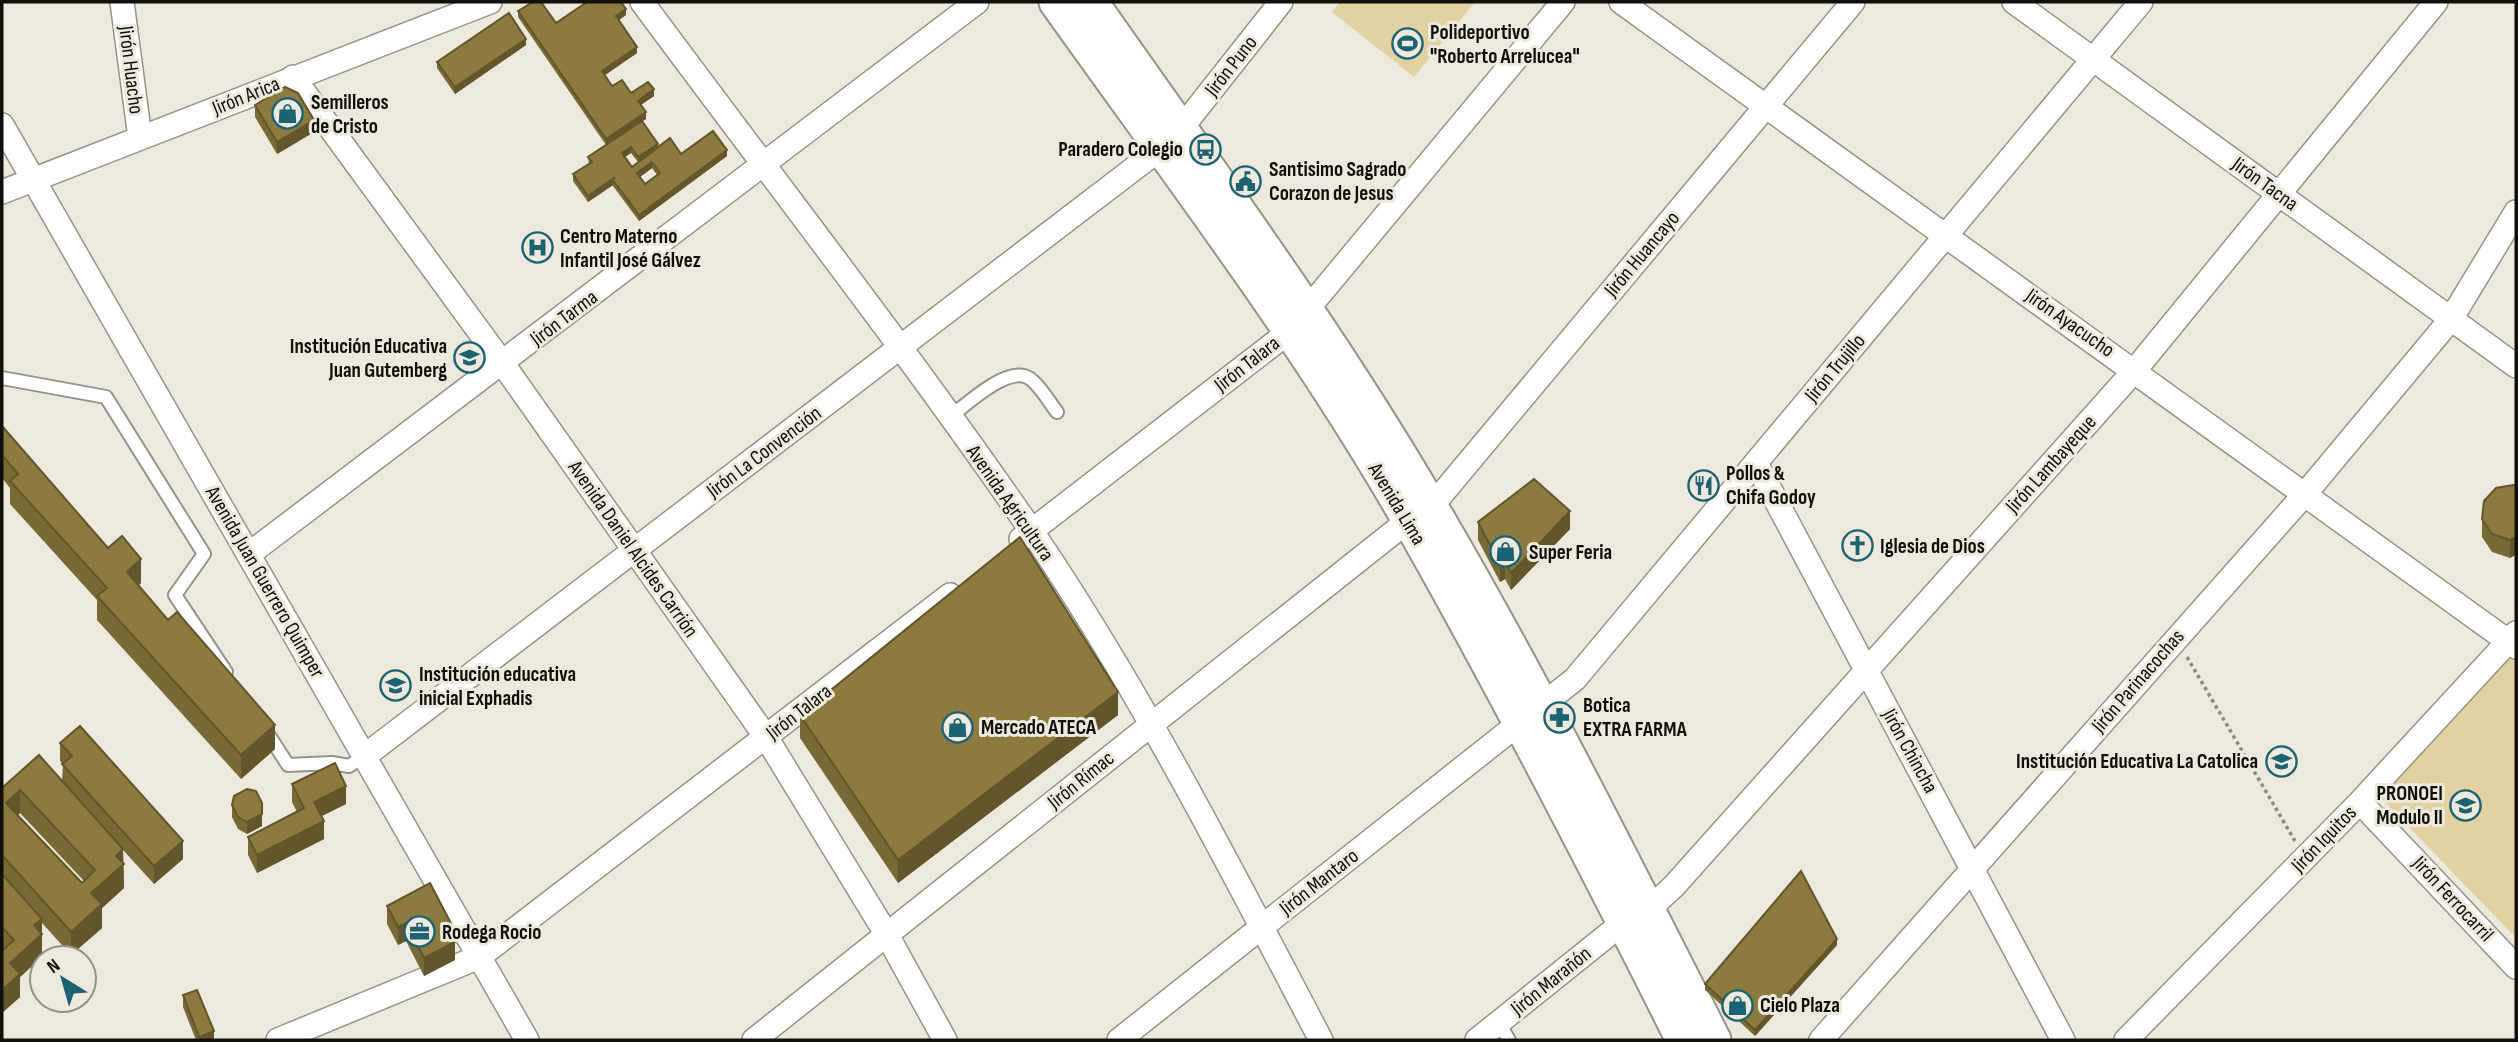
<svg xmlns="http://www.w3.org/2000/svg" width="2518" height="1042" font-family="'Sofia Sans Condensed',sans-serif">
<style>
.green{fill:#e2d2a3}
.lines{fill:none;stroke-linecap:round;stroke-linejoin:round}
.lane-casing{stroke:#979388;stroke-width:16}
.street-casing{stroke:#979388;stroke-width:26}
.secondary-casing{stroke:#979388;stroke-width:37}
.path{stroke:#8c8980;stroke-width:3.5;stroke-dasharray:3.5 3.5;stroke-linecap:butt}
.lane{stroke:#fff;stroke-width:12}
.street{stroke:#fff;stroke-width:23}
.secondary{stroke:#fff;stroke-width:33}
.wall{fill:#796936;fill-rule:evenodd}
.shaded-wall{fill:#63552c}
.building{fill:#8d7a3f;stroke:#63552c;stroke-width:2;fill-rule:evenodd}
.labels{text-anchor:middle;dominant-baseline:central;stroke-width:6;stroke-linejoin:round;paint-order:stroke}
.poi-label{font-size:21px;font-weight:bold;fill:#110f0b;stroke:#ede9dd;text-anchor:start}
.street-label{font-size:21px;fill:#110f0b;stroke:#ede9dd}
</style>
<rect width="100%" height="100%" fill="#ede9dd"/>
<!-- green -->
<path class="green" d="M1340,2H1475L1414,77L1332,12Z
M2510,657L2516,661V938L2380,797Z"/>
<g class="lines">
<defs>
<path id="lane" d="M2,378L106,397L204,554L175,595L226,672
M950,417C967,404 1008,365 1029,378C1040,385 1049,402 1057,412
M266,731L288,765L332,763L349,766L366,755
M1499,1023L1509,1040"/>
<path id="street" d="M122,2L140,138
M642,2C772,178 907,350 1031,530C1141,692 1230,867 1321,1040
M1621,2L2516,647
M2014,2L2516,366
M293,77L503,364L766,737L887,935L945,1040
M2,125L527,1040
M1180,130L1281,2
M2,192L490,2
M1306,311L1563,2
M1756,463L2063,1040
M1431,507L1853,2
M1021,539L1290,331
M249,554L977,2
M366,755L1161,148
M2360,802L2516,967
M1648,910L1674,886L2135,370L2436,2
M278,1040L479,957L950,595
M754,1040L1409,520
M1119,1040L1575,679L2141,2
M1477,1040L1624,922
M1821,1040L2305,494L2451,319L2516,212
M2126,1040L2360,802L2516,633"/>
<path id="secondary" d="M1056,2C1177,172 1306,340 1410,522C1506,691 1596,866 1683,1040
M1091,2C1207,168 1329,332 1431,507C1533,680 1623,861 1714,1040"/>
</defs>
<!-- lane casing -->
<use href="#lane" class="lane-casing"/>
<!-- street casing -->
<use href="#street" class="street-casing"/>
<!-- secondary casing -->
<use href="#secondary" class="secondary-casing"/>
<!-- path -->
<path class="path" d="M2187,657L2295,841"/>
<!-- lane -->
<use href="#lane" class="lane"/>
<!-- street -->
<use href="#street" class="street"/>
<!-- secondary -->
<use href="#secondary" class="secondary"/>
</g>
<!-- wall -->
<path class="wall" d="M518,11L556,23L626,15L619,20L637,53L605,75L612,86L631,93L654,96L640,105L646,119L642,121L658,147L681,154L727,156L639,221L613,186V185L588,202L573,181V174L589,164L588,157L606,145L518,17ZM631,153L638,162L632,167L625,157ZM652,168L657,175L645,184L640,177Z
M526,45L455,94L437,68V62Z
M255,105L314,132L277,154L255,117Z
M2,426L108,548L141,583L139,585L275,749L241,779L97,620V600L10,504V488L2,478Z
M2513,485L2510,558L2492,552L2482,537V519Z
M1478,522L1570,529L1511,590L1505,579L1500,582L1478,540Z
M800,715H1118L898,883L800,738Z
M60,743L183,859L154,884L123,850L124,888L102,908V928L71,955L42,923V957L20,977V997L2,1013V788L62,781L63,764L60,761ZM20,813L84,881L82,883L18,815Z
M292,784L346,804L321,816L324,839L257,873L248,855V837L297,812L292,802Z
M262,803V826L247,834L238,829L232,817V805Z
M387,906L455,960L424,976L406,941L398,945L387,924Z
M1837,945L1755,1036L1705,990V984Z
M183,995L214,1040H196L183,1007Z"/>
<!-- shaded-wall -->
<path class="shaded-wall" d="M626,9V15L616,22V16Z
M526,39V45L455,94V87Z
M637,47V53L602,77V71Z
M654,89V96L638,107V101Z
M646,112V119L606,146V139Z
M314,120V132L277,154V142Z
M658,144V150L638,163V157Z
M631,147V153L622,159V153Z
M727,150V156L639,221V215Z
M652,162V168L637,179V173Z
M615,177L613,180V185L588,202V196Z
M1570,511V529L1511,590V573Z
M2516,537V555L2510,558V540Z
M141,559V583L127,595V572Z
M1505,561V579L1500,582V564Z
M1118,692V715L898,883V860Z
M275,725V749L241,779V755Z
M346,786V804L314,820V802Z
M20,790V813L6,826V803Z
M262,814V826L247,834V822Z
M324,821V839L257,873V855Z
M183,841V859L154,884V866Z
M123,849L124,888L102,908V928L71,955V932L91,893L116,856Z
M42,919V957L20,977V997L2,1013V990L10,963L34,925Z
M406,923V941L398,945V927Z
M455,931V960L424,976V958Z
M1837,939V945L1755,1036V1030Z
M214,1031V1040H199V1037Z"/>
<!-- building -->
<path class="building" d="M533,2H541L556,23L587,2H621L626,9L616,16L637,47L602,71L612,86L622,80L631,93L648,82L654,89L638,101L646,112L606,139L518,11Z
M509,13L526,39L455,87L437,62Z
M285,87L298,93L314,120L277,142L255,105Z
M642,121L658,144L638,157L631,147L622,153L632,167L670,138L681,154L713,131L727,150L639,215L613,180L615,177L588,196L573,174L592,162L588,157ZM652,162L660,173L645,184L637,173Z
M2,426L108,548L122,536L141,559L127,572L168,620L177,612L275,725L241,755L97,596L107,588L10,481L18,474L2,455Z
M1534,479L1570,511L1511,573L1505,561L1500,564L1478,522Z
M2513,485L2516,486V537L2510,540L2492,534L2482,519L2484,501L2496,488Z
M1020,537L1118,692L898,860L800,715Z
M80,726L183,841L154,866L62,764L72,756L60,743Z
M39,755L123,849L116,856L124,864L91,893L102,904L71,932L2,855V788ZM20,790L95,870L82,883L6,803Z
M335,763L346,786L314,802L324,821L257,855L248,837L304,808L292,784Z
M247,789L256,791L262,803V814L247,822L238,817L232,805L234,796Z
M1801,871L1837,939L1755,1030L1705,984Z
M2,874L42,919L34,925L42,934L10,963L20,974L2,990V951L14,940L2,927Z
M430,883L455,931V942L424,958L406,923L398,927L387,906Z
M197,990L214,1031L199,1037L183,995Z"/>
<!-- icons -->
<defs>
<symbol id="stadium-ring" viewBox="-11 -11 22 22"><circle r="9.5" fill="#ede9dd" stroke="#1c6273" stroke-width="1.5"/><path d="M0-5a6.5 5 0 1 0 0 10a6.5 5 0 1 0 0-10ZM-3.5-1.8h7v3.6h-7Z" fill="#1c6273"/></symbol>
<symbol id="shop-ring" viewBox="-11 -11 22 22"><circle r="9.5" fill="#ede9dd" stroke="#1c6273" stroke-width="1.5"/><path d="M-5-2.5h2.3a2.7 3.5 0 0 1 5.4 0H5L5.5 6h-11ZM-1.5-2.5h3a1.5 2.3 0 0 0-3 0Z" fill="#1c6273"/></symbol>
<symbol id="bus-ring" viewBox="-11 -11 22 22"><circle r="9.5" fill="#ede9dd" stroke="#1c6273" stroke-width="1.5"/><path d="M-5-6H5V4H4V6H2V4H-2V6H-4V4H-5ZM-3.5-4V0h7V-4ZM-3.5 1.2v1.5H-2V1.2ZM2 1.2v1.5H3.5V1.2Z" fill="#1c6273"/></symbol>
<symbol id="civic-ring" viewBox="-11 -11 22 22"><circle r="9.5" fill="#ede9dd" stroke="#1c6273" stroke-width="1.5"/><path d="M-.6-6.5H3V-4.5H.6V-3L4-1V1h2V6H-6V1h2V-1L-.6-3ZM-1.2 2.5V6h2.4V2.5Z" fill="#1c6273"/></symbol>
<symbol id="hospital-ring" viewBox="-11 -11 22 22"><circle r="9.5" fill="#ede9dd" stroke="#1c6273" stroke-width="1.5"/><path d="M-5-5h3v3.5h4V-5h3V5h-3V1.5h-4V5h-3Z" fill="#1c6273"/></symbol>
<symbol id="school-ring" viewBox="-11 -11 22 22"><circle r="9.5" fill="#ede9dd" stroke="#1c6273" stroke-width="1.5"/><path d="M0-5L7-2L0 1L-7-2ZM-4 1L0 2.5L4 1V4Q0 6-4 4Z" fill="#1c6273"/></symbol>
<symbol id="restaurant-ring" viewBox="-11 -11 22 22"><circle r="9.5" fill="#ede9dd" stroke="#1c6273" stroke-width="1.5"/><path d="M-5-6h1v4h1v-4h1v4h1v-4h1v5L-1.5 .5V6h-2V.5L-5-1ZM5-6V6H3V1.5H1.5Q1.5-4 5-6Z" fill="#1c6273"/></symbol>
<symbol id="church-ring" viewBox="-11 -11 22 22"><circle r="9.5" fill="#ede9dd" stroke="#1c6273" stroke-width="1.5"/><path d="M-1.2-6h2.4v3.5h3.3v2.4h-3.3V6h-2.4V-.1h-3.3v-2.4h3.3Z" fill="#1c6273"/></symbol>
<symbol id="pharmacy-ring" viewBox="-11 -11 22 22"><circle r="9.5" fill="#ede9dd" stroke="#1c6273" stroke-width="1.5"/><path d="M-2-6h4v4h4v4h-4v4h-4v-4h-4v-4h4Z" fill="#1c6273"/></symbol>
<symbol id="office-ring" viewBox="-11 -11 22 22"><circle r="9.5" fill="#ede9dd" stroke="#1c6273" stroke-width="1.5"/><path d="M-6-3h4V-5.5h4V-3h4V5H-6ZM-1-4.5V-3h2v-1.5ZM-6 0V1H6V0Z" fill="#1c6273"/></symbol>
</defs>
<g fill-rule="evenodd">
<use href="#stadium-ring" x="1390" y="26" width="35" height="35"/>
<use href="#shop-ring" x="270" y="96" width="35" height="35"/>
<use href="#bus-ring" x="1188" y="132" width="35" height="35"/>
<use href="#civic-ring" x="1228" y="164" width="35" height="35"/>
<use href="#hospital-ring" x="520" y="230" width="35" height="35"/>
<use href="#school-ring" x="452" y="340" width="35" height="35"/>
<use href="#restaurant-ring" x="1686" y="468" width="35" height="35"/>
<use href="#church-ring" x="1840" y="528" width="35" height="35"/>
<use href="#shop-ring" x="1488" y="534" width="35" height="35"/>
<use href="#school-ring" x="378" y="668" width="35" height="35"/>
<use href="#pharmacy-ring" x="1542" y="700" width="35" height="35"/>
<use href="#shop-ring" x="940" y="710" width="35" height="35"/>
<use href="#school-ring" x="2264" y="744" width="35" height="35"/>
<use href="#school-ring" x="2448" y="788" width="35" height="35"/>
<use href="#office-ring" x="402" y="914" width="35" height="35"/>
<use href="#shop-ring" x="1720" y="988" width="35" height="35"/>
</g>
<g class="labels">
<!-- poi labels -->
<g class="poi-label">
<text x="1430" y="32">Polideportivo<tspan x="1430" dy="24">"Roberto Arrelucea"</tspan></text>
<text x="311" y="102">Semilleros<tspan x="311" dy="24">de Cristo</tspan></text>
<text x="1183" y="149" text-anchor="end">Paradero Colegio</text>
<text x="1269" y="169">Santisimo Sagrado<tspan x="1269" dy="24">Corazon de Jesus</tspan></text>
<text x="560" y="236">Centro Materno<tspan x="560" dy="24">Infantil José Gálvez</tspan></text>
<text x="447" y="346" text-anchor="end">Institución Educativa<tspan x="447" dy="24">Juan Gutemberg</tspan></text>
<text x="1726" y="473">Pollos &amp;<tspan x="1726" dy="24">Chifa Godoy</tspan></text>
<text x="1880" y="546">Iglesia de Dios</text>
<text x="1529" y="552">Super Feria</text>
<text x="419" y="674">Institución educativa<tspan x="419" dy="24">inicial Exphadis</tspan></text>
<text x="1583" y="705">Botica<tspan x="1583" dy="24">EXTRA FARMA</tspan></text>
<text x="981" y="727">Mercado ATECA</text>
<text x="2258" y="761" text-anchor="end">Institución Educativa La Catolica</text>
<text x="2443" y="793" text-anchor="end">PRONOEI<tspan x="2443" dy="24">Modulo II</tspan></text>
<text x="442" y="932">Rodega Rocio</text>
<text x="1760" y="1005">Cielo Plaza</text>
</g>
<!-- street labels -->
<g class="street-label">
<text transform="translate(1231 66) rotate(-52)">Jirón Puno</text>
<text transform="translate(131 70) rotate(83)">Jirón Huacho</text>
<text transform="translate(246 96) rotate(-22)">Jirón Arica</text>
<text transform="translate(2265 184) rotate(36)">Jirón Tacna</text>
<text transform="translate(1642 254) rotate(-50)">Jirón Huancayo</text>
<text transform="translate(564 318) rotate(-37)">Jirón Tarma</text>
<text transform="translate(2070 323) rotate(35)">Jirón Ayacucho</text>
<text transform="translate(1247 364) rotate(-38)">Jirón Talara</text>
<text transform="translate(1835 368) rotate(-50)">Jirón Trujillo</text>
<text transform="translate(764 452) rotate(-37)">Jirón La Convención</text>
<text transform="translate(2051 464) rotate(-48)">Jirón Lambayeque</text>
<text transform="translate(1010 503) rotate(55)">Avenida Agricultura</text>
<text transform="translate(1397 504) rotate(59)">Avenida Lima</text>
<text transform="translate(633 549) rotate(55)">Avenida Daniel Alcides Carrión</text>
<text transform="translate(265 582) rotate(60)">Avenida Juan Guerrero Quimper</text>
<text transform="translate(2138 681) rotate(-49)">Jirón Parinacochas</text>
<text transform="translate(799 712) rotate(-38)">Jirón Talara</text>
<text transform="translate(1910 751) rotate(61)">Jirón Chincha</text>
<text transform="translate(1081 780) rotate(-39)">Jirón Rímac</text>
<text transform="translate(2324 839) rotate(-46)">Jirón Iquitos</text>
<text transform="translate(1319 882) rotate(-38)">Jirón Mantaro</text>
<text transform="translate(2453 899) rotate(47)">Jirón Ferrocarril</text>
<text transform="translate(1551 981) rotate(-39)">Jirón Marañón</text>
</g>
</g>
<!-- border -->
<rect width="2518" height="1042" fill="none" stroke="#110f0b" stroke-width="7"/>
<!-- north arrow -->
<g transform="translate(63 979) rotate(323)"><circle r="33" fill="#ede9dd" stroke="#959289" stroke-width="2"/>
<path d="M0-5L12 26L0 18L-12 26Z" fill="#1c6273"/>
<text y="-10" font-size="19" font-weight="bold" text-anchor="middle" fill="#110f0b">N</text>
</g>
</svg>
